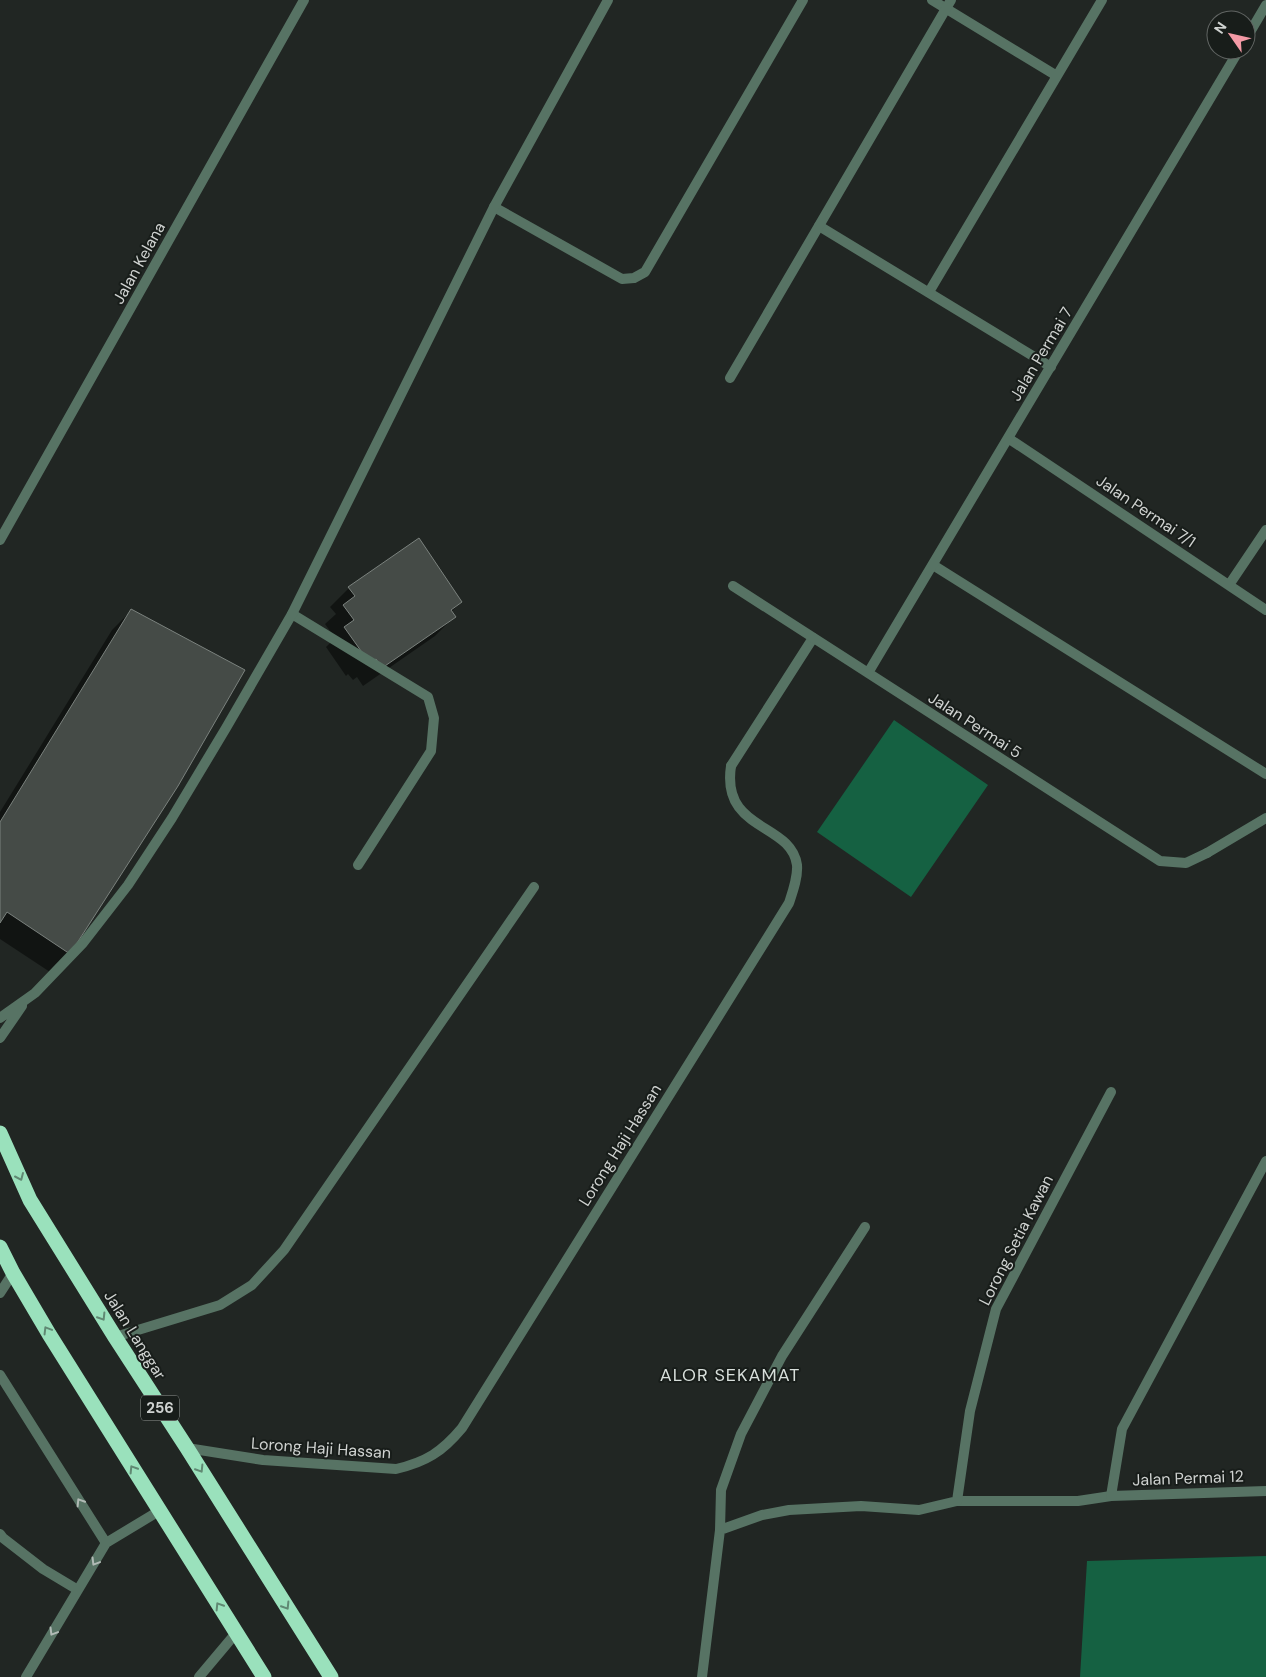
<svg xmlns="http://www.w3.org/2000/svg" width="1266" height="1677" font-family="'DM Sans',sans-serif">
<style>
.water{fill:#156142}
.shadow{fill:#0007}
.building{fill:#454b47;stroke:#7b827e}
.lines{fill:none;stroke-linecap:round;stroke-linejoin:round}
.lane{stroke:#577364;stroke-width:10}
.street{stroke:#577364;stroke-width:10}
.highway{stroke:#9ae1bc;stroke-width:15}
.oneway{stroke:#608973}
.oneway2{stroke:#b1bab5}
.labels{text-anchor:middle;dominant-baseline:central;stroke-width:4;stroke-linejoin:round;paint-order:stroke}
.shield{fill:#181d1a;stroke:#989c99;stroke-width:1}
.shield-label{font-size:15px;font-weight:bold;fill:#cfd2d0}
.street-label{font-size:16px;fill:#cfd2d0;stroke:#181d1a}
.neighbourhood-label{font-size:18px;letter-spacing:1px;fill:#d8dfdb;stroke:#181d1a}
</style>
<rect width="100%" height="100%" fill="#212623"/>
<!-- water -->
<path class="water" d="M894,720L988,785L911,897L817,832Z
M1266,1556V1677H1080L1087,1561Z"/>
<!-- shadow -->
<path class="shadow" d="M349,588L461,602L451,612L454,617L435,636L363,686L357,677L353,680L348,674L346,676L326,647L335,638L325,624L336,614L330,607Z
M131,611L69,953L50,972L0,939V812L112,630Z"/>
<!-- building -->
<path class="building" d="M419,538L462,602L451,610L456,617L382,668L376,659L372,662L366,658L344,627L354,620L343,605L355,596L348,587Z
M131,609L245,670L178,786L70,954L7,912L0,923V822Z"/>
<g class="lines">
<!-- lane -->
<path class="lane" d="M932,0L1057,76
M494,207L622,279L634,278L645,272L803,0
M819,226L1051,367
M929,292L1102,0
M933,565L1266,774
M292,614L428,697L434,718L431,751L358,865
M731,766L813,638
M1207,853L1266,818
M0,1293L13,1273
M0,1375L106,1543
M957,1501H1078L1111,1496
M0,1534L3,1538L43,1569L78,1590L106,1543L159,1511
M26,1677L78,1590
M199,1677L236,1633"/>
<!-- street -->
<path class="street" d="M1246,39L1266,5
M730,378L951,0
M1008,438L1266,610
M0,540L304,0
M1229,585L1266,530
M733,586L1160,861L1186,863L1207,853
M868,673L1239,50
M0,1018L35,993L83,943L128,885L172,818L226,728L292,614L494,207L608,0
M0,1038L22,1006
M1266,1161L1122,1429L1111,1496L1266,1491
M115,1337L220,1305L252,1285L284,1250L534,887
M187,1448L263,1460L396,1469C426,1462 442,1452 462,1428L789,903C793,891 798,877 797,865C791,822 721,832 731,766
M720,1530L721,1490L741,1434L782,1356L865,1227
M702,1677L720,1530L762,1515L789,1510L861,1506L919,1510L957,1501L970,1411L996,1309L1111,1092"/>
<!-- highway -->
<path class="highway" d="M0,1133L30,1200L115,1337L187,1448L331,1677
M0,1247L13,1273L49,1334L264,1677"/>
</g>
<!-- one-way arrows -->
<defs><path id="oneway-chevron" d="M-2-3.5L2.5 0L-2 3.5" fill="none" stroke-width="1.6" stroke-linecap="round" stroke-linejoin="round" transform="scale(1.25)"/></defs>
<g class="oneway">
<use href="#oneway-chevron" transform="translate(20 1177) rotate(66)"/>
<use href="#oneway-chevron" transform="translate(102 1317) rotate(58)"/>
<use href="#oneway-chevron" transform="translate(47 1330) rotate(-121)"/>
<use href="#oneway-chevron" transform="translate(133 1469) rotate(-122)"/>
<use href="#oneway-chevron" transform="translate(200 1469) rotate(58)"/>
<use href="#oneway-chevron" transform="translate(219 1606) rotate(-122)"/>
<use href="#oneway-chevron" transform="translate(286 1606) rotate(58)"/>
</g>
<g class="oneway2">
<use href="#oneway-chevron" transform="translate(80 1502) rotate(-122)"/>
<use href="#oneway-chevron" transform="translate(95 1562) rotate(121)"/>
<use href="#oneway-chevron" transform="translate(53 1632) rotate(121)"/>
</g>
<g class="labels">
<!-- shield labels -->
<rect class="shield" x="141" y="1395.5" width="38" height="25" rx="4"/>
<g class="shield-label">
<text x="160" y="1408">256</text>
</g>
<!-- street labels -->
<g class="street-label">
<text transform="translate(139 263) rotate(-61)">Jalan Kelana</text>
<text transform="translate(1041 354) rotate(-59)">Jalan Permai 7</text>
<text transform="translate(1146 511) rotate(34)">Jalan Permai 7/1</text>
<text transform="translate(975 725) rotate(33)">Jalan Permai 5</text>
<text transform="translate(620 1145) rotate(-58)">Lorong Haji Hassan</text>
<text transform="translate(1016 1240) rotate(-63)">Lorong Setia Kawan</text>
<text transform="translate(135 1335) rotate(58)">Jalan Langgar</text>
<text transform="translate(321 1448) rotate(4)">Lorong Haji Hassan</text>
<text transform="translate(1188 1478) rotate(-2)">Jalan Permai 12</text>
</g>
<!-- neighbourhood labels -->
<g class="neighbourhood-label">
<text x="730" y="1375">ALOR SEKAMAT</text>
</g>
</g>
<!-- north arrow -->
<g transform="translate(1231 35) rotate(304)"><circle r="24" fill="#181d1a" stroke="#616563"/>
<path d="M0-4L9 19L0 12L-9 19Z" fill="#f49aa6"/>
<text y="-8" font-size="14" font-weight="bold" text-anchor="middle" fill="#cfd2d0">N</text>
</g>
</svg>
